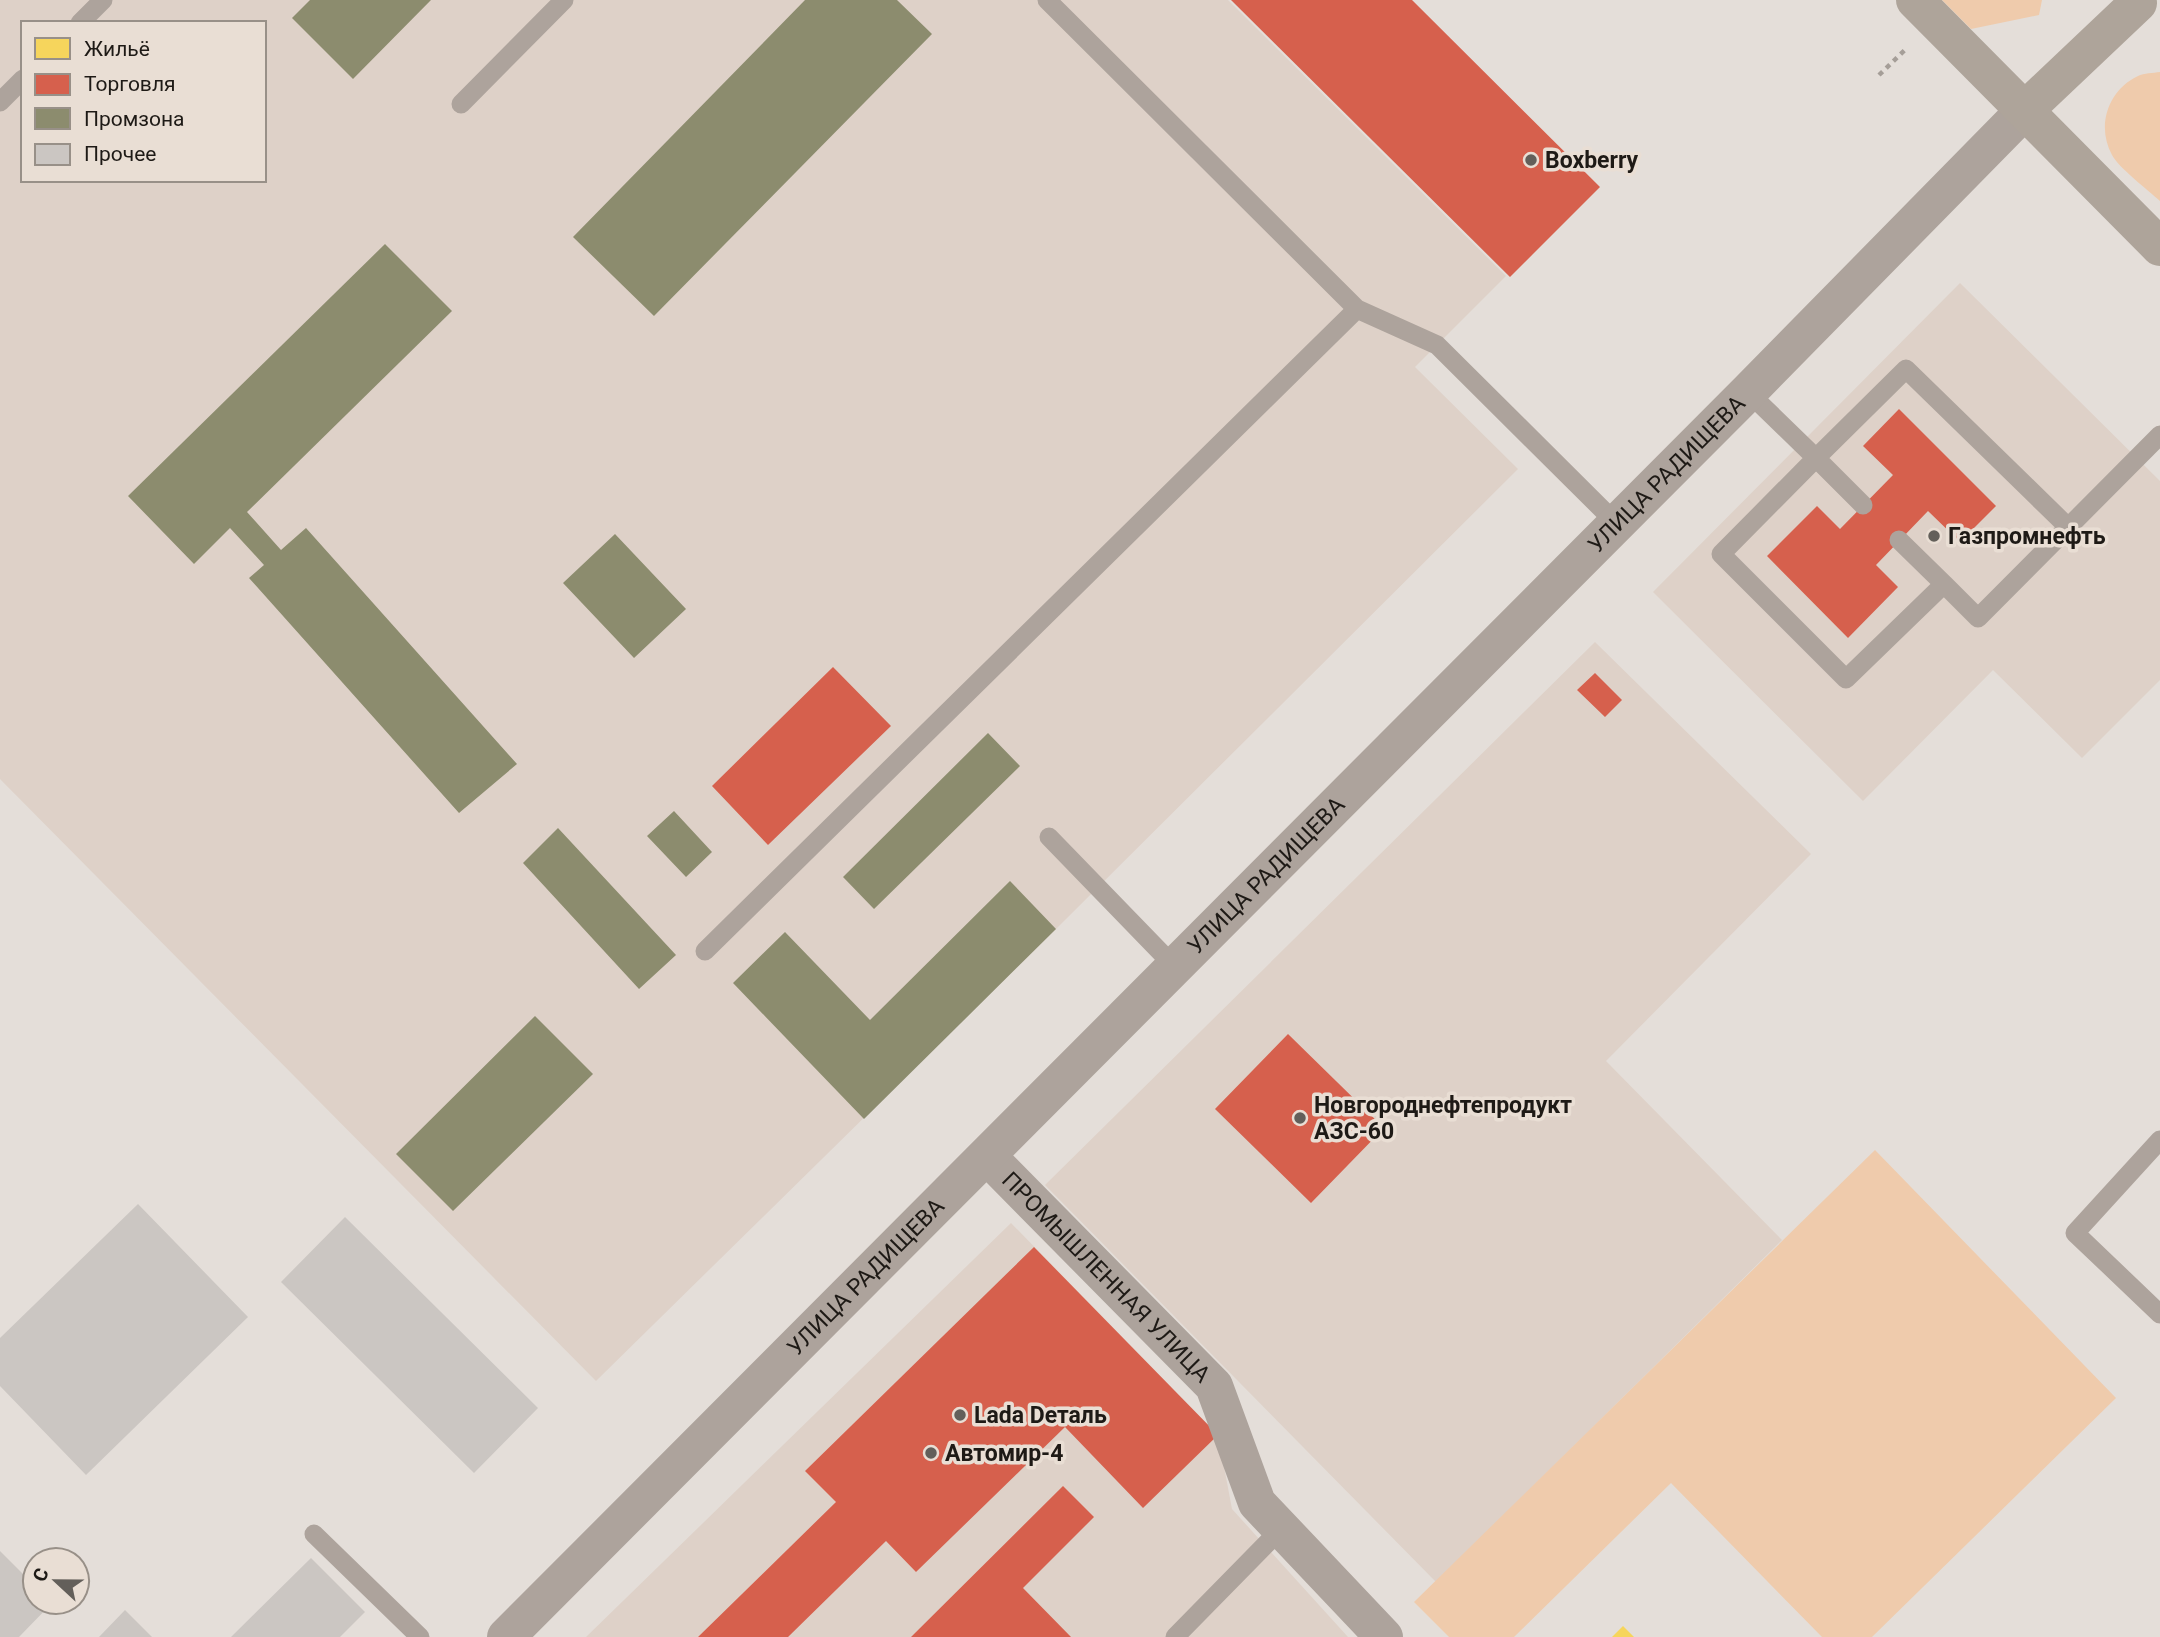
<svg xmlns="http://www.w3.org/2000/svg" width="2160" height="1637" font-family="Roboto,sans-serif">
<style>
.built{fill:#ded1c8;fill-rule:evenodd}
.green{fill:#efcbac}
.homes{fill:#f6d55c}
.shops{fill:#d6604d}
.industry{fill:#8c8c6e}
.building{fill:#cbc6c2}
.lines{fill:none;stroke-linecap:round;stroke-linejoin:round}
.path{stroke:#a59e98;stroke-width:4.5;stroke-dasharray:5 5;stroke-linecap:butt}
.service{stroke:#ada39c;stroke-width:19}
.minor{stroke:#ada39c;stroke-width:38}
.primary{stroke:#aea49a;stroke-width:38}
.poi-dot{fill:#635f5a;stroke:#e9ded4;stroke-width:2.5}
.labels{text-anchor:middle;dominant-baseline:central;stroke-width:7;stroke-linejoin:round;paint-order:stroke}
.poi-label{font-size:23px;font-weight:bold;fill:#1e1a16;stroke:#e9ded4;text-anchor:start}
.street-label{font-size:23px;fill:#1e1a16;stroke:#e9ded4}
</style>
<rect width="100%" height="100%" fill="#e4ded9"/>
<!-- built -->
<path class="built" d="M0,0H1228L1506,276L1415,367L1518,469L1056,929L596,1381L0,779ZM23,23H264V180H23Z
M1960,283L2160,481V680L2082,758L1993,670L1863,801L1653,592Z
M1595,642L1811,854L1606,1061L1782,1240L1436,1582L1045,1185Z
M1011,1223L1218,1435L1232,1509L1348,1637H586Z"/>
<!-- green -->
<path class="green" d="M1942,0H2042L2039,15L1971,29Z
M2160,72V201C2148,190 2119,168 2112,155C2096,126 2108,90 2138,76C2144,73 2153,73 2160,72Z
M1875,1150L2116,1398L1872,1637H1822L1671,1483L1514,1637H1449L1414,1602Z"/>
<!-- homes -->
<path class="homes" d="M1623,1626L1634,1637H1612Z"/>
<!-- shops -->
<path class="shops" d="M1231,0H1412L1600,187L1510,277Z
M1899,409L1996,506L1960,542L1928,511L1876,565L1898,587L1848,638L1767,556L1817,506L1840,529L1893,475L1863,446Z
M833,667L891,726L768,845L712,786Z
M1595,673L1622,700L1605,717L1577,690Z
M1288,1034L1384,1128L1311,1203L1215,1109Z
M1034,1247L1218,1435L1143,1508L1065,1427L916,1572L886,1541L788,1637H698L836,1502L805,1471Z
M1063,1486L1094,1517L1023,1588L1071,1637H911Z"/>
<!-- industry -->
<path class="industry" d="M310,0H431L353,79L292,18Z
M805,0H897L932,34L654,316L573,237Z
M385,244L452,311L247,512L281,550L306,528L517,764L459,813L249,578L264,565L230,528L194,564L128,496Z
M615,534L686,609L634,658L563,583Z
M988,733L1020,766L874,909L843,877Z
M674,811L712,852L686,877L647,836Z
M558,828L676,955L639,989L523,863Z
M1010,881L1056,929L864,1119L733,983L785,932L870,1020Z
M535,1016L593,1074L453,1211L396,1154Z"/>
<!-- building -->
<path class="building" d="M138,1204L248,1317L86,1475L0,1386V1338Z
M345,1217L538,1408L474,1473L281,1282Z
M0,1551L35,1586V1602L52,1603L19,1637H0Z
M311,1558L365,1612L340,1637H231Z
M125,1610L152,1637H99Z"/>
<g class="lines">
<!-- path -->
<path class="path" d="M1879,75L1906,49"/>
<!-- service -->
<path class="service" d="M80,23L103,0
M0,102L23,79
M461,104L564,0
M1357,309L1437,345L1615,522
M1748,392L1816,458L1906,369L2068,527
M1863,505L1816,458L1721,554L1846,679L1944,584L1899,540
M1944,584L1978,618L2160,435
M1049,837L1175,967
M705,951L1357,309L1047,0
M2160,1140L2075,1233L2160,1314
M314,1534L420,1637
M1175,1637L1281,1529"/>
<!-- minor -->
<g class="minor">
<path id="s1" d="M987,1156L1214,1386L1257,1503L1384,1637"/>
<path id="s2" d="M506,1637L1748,392L2025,110"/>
</g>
<!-- primary -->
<path class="primary" d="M1915,0L2160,247
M2025,110L2138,3"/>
</g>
<!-- markers -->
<g class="poi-dot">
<circle cx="1531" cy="160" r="7"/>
<circle cx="1934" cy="536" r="7"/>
<circle cx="1300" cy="1118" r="7"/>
<circle cx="960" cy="1415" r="7"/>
<circle cx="931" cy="1453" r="7"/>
</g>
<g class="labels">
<!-- poi labels -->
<g class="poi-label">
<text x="1545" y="160">Boxberry</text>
<text x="1948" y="536">Газпромнефть</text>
<text x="1314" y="1105">Новгороднефтепродукт<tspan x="1314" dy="26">АЗС-60</tspan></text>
<text x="974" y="1415">Lada Dеталь</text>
<text x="945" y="1453">Автомир-4</text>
</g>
<!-- street labels -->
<g class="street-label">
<text stroke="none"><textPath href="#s2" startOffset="1643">УЛИЦА РАДИЩЕВА</textPath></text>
<text stroke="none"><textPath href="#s2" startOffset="1076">УЛИЦА РАДИЩЕВА</textPath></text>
<text stroke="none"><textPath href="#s2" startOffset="509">УЛИЦА РАДИЩЕВА</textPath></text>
<text stroke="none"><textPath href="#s1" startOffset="170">ПРОМЫШЛЕННАЯ УЛИЦА</textPath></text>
</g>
</g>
<!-- legend -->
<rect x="21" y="21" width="245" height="161" fill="#e9ded4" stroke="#989088" stroke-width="2"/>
<rect x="35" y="38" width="35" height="21" fill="#f6d55c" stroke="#989088" stroke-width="2"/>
<text x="84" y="56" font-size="21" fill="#1e1a16">Жильё</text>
<rect x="35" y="74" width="35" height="21" fill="#d6604d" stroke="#989088" stroke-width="2"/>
<text x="84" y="91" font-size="21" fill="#1e1a16">Торговля</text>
<rect x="35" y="108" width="35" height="21" fill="#8c8c6e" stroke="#989088" stroke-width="2"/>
<text x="84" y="126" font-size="21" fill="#1e1a16">Промзона</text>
<rect x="35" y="144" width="35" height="21" fill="#cbc6c2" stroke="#989088" stroke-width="2"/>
<text x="84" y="161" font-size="21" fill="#1e1a16">Прочее</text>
<!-- north arrow -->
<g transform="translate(56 1581) rotate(292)"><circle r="33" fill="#e9ded4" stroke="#989088" stroke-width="2"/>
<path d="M0-5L12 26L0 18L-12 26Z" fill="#635f5a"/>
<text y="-10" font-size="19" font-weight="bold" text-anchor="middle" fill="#1e1a16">С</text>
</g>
</svg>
